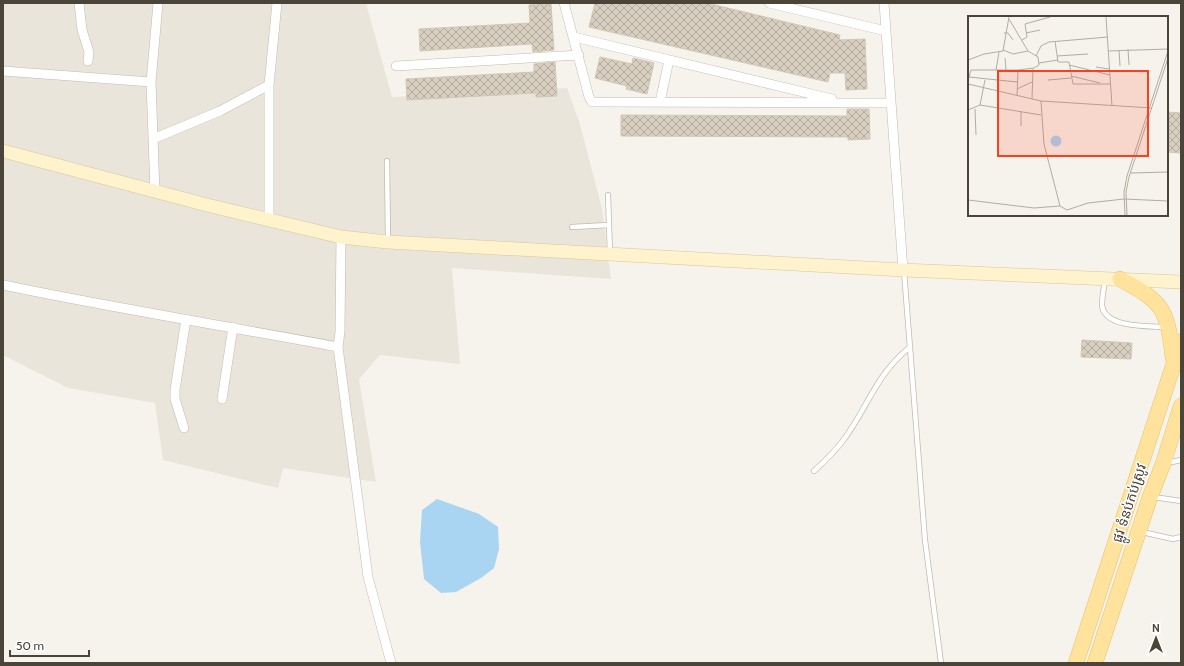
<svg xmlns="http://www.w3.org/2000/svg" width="1184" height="666" font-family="Cabin,'Noto Sans Khmer',sans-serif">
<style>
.residential{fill:#eae5da}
.water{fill:#a9d4f2}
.building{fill:url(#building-cross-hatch);stroke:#d3c7b4}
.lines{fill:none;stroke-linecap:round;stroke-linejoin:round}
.service-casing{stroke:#c2bbae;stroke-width:6}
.minor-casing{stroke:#c2bbae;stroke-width:10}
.secondary-casing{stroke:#d6c79b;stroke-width:14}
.primary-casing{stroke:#e6c16a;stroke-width:16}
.service{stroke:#fff;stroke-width:4.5}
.minor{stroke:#fff;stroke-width:9}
.secondary{stroke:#fff3cd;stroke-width:13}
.primary{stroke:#ffe39c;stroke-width:15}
.labels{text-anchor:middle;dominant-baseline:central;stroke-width:3;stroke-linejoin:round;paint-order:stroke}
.street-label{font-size:14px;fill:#4b4439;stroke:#fff}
.inset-road{fill:none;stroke:#b2ada4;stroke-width:1}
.view{fill:#fc3f1d;fill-opacity:0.15;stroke:#fc3f1d;stroke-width:2}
.inset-edge{fill:none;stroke:#4b4439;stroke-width:2}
</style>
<defs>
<pattern id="building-cross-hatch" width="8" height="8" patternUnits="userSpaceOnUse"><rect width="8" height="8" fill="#d8cfc1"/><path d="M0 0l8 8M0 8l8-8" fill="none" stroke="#b1aa9e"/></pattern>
</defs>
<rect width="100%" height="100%" fill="#f6f3ec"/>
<!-- residential -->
<path class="residential" d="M3,3H366L392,97L567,88L580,124L602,209L611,279L452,268L460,364L380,355L359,379L376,482L283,468L278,488L163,460L155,403L68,388L3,355Z"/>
<!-- water -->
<path class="water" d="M437,499L479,514L498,527L499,549L494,568L481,578L456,592L441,593L424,579L420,542L422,510Z"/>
<!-- building -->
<path class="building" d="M595,3H707L840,35L839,40L865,39L867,89L846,90L845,73H830L828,82L589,27Z
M551,4L554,50L533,52L532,44L420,51L419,29L530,23L529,5Z
M600,57L632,64L633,58L654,63L647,94L626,89L627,86L595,78Z
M555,62L557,96L536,97V93L407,100L406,79L534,72V64Z
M847,109H869L870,139L848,140V137L621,136V115L847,116Z
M1167,112L1181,113V153L1167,152Z
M1082,340L1132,343L1131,359L1081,357Z"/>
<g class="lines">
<defs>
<path id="service" d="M387,161L388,240
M608,195L610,253
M572,227L609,225
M904,271L925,540L941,663
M1105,280C1104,288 1102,297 1102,305C1104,328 1147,326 1164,327
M1167,463L1181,460
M814,471C824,462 834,452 842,442C868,408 875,375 910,347
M1153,497L1181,501
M1142,532L1173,539L1181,537"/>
<path id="minor" d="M79,3L82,30L89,52L88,61
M564,3L589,97L592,102L891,103
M769,3L886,31
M884,3L903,270
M574,37L832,99
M396,66L579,55
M3,71L151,82
M660,102L669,60
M153,139L220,111L269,85
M155,192L151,82L158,3
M269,220V85L277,3
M341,237L340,332L338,347L368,577L391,663
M3,285C114,308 226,326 338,347
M222,399L233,327
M184,428L175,399V390L186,319"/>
<path id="secondary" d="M3,151L207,205L341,237L388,242L903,270L1181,282"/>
<path id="primary" d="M1120,279C1164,302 1167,309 1173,358
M1076,663L1181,342
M1095,663L1150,497L1163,464L1181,406"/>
</defs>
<!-- service casing -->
<use href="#service" class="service-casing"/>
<!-- minor casing -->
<use href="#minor" class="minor-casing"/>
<!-- secondary casing -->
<use href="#secondary" class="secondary-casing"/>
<!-- primary casing -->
<use href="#primary" class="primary-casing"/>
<!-- service -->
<use href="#service" class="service"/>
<!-- minor -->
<use href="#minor" class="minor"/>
<!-- secondary -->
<use href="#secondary" class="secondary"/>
<!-- primary -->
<use href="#primary" class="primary"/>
</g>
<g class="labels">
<!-- street labels -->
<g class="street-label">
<text transform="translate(1129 503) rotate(-72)">ផ្លូវ ទំនប់កប់ស្រូវ</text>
</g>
</g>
<!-- overview -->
<g transform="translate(968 16)">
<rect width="200" height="200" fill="#f6f3ec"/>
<path d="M82.5 125a5.5 5.5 0 1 1 11 0a5.5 5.5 0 1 1-11 0Z" fill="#a9d4f2"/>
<path class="inset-road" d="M138,1L144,90M36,17H40L45,24M58,17L72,14M54,24L59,21L57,8L82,1M87,25L90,46H101L105,68H142M160,33L161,49M35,34L45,38L60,35M151,34L152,50M140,35L200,33M68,40L73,30L81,26L140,21M89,40L120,38M37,42L38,54M0,44L16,38L35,35L41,1M71,47L90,44M101,49L142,59M128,51L141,53M28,54L31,36M103,60L132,67M1,61L49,66M80,64L103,62M0,65L3,54H50L66,52L71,49L70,41L60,35L41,3M0,68L73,85L184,92M49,73L64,66M49,80L50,54M64,83L65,53M73,85L76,128L92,190L99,194L120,187L156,183M12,89L17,64M7,93L8,119M0,94L12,89L73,99M53,110V96M163,157L200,156M156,183L200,185M0,184L66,192L92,190M157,199L156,176L159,160L200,35M159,199L158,176L161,161L200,42"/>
<path class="view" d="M30,55H180V140H30Z"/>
<rect width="200" height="200" class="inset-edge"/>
</g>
<!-- border -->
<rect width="1184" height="666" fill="none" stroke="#4b4439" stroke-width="8"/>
<!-- north arrow -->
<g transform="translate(1156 638)" stroke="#ffffff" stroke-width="3" paint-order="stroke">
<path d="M0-3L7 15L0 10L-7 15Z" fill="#4b4439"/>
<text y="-6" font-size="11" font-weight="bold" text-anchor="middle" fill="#4b4439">N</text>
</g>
<!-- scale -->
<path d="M10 650v6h79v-6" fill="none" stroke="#4b4439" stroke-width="2"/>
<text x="16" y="650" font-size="12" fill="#4b4439" stroke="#ffffff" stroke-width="3" paint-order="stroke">50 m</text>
</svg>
